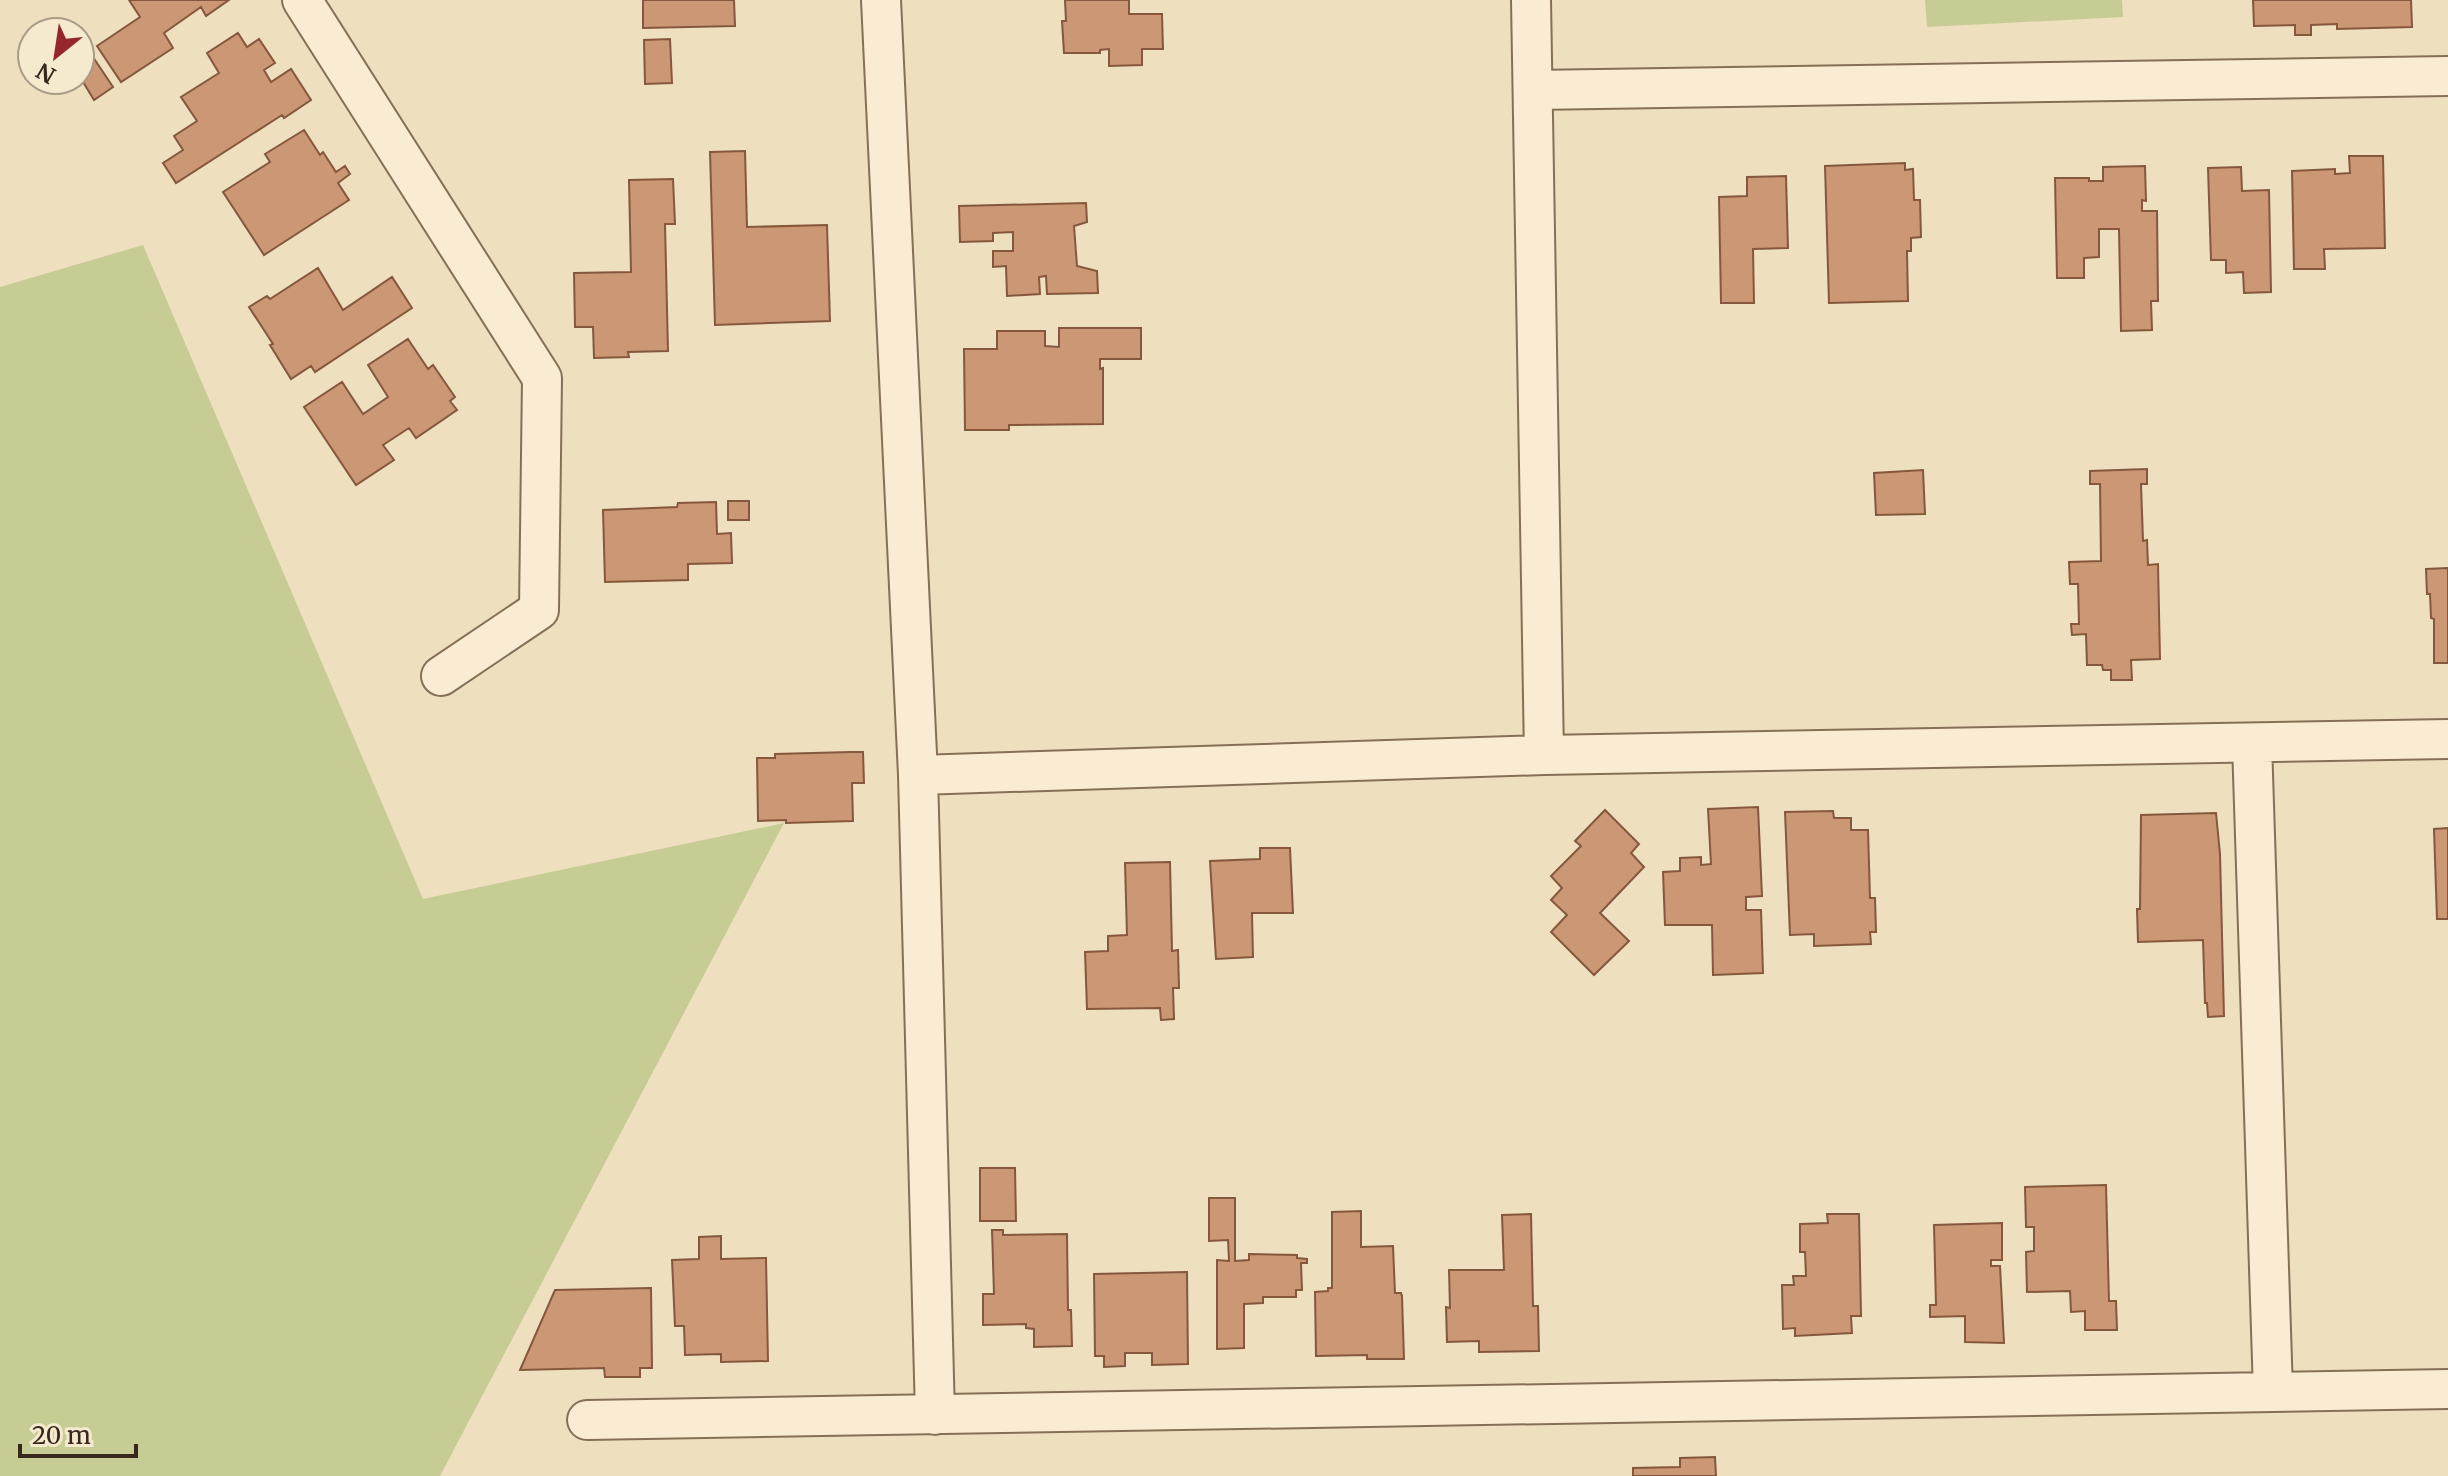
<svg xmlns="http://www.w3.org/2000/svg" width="2448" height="1476" font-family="Merriweather,serif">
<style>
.green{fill:#c6cc93}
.building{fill:#cc9774;stroke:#85583d;stroke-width:2}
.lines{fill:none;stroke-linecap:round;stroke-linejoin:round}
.minor-casing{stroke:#866f57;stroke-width:42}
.minor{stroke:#f9ecd2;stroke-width:38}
</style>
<rect width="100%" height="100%" fill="#eedfbf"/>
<!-- green -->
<path class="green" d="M1925,0H2122L2123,17L1927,27Z
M143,245L423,899L784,823L440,1476H0V287Z"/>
<!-- building -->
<path class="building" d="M129,0H229L206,16L201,7L164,33L173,48L121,82L97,46L140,17Z
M643,0H734L735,26L643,28Z
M1065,0H1129V14H1162L1163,49H1142V65L1109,66V49L1100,50V53H1064L1062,21H1066Z
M2253,0H2411L2412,27L2337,29V24L2311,25V35H2295V25L2254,26Z
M238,33L247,47L259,39L275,63L264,70L271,82L291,69L311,100L284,118L282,115L176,183L163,163L183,150L174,136L197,121L181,97L219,73L207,53Z
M670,39L672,83L645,84L644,40Z
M89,51L113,87L94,100L80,77V57Z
M304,130L320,155L323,152L336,172L345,166L350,174L338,183L349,200L264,255L223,192L270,162L265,154Z
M745,151L747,227L827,225L830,321L715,325L710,152Z
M2349,156H2383L2385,248L2324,249L2325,269H2294L2292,171L2335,169V174L2350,173Z
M2349,156H2383L2385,248L2324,249L2325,269H2294L2292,171L2335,169V174L2350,173Z
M1905,163V170L1913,169L1914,200H1920L1921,237L1911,238V251H1907L1908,301L1829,303L1825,166Z
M2145,166L2146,201L2142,200V211H2157L2158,301H2151L2152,330L2121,331L2119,229H2099V257L2084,258V278H2057L2055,178H2089V181H2103V167Z
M2241,167L2242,191L2269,190L2271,292L2244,293L2243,272L2226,273V260H2211L2208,168Z
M1786,176L1788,248L1753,249L1754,303H1721L1719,197L1747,196V177Z
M673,179L675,224H665L668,351L628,352L629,357L594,358L593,327H575L574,273L631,272L629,180Z
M1086,203L1087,222L1074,226L1077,266L1097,271L1098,293L1047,294L1046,276L1039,277L1040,294L1007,296L1006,266L993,267V251H1013V232L993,233V241L960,242L959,206Z
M318,268L343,310L392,277L412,308L315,372L311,366L291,379L270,345L273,344L249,307L267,296L270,299Z
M1059,328H1141V359H1100V369L1103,368V424L1009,425V430H965L964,349H997V331H1045V346L1059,347Z
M408,339L428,369L433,365L455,397L450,401L457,410L416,438L409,428L383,445L394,460L356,485L304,407L342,382L363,414L388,397L368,365Z
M2147,469V484H2141L2143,541L2147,540L2148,565L2158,564L2160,659L2131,660L2132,680H2111V670H2103L2102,665H2087L2086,634L2072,635L2071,624H2079L2078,584H2070L2069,562L2101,561L2100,484H2090V471Z
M1923,470L1925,514L1876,515L1874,473Z
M728,501H749V520H728Z
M716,502L717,534L731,533L732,563L688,564V580L605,582L603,510L677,507L678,503Z
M2448,568V663H2434V619L2431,618L2430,594H2427L2426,569Z
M851,752H863L864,783H852L853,821L786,823V820L758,821L757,758H775V754Z
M1758,807L1762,896L1746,897V910H1761L1763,973L1713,975L1712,925H1665L1663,872L1680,871V858L1701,857V865L1711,864L1708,809Z
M1605,810L1639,844L1631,853L1644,867L1600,913L1629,941L1594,975L1551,932L1567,915L1551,900L1562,888L1551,876L1581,846L1575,841Z
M1833,811L1834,818H1851V830H1868L1870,898H1875L1876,932H1870L1871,944L1814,946V934L1790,935L1785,812Z
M2216,813L2220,854L2224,1016L2208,1017L2207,1003H2205L2203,940L2138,942L2137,909H2140L2141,815Z
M2448,828V919H2437L2434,829Z
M1260,848H1290L1293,913H1252L1253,957L1216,959L1210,861L1260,859Z
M1170,862L1172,951L1178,950L1179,988H1173L1174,1019L1161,1020L1160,1008L1087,1009L1085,952L1108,951V936L1127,935L1125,863Z
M980,1168H1015L1016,1221H980Z
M2106,1185L2109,1301H2116L2117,1330H2085V1311L2071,1312L2070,1291L2027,1292L2026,1252L2034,1251V1227H2026L2025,1187Z
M1209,1198H1235V1261L1249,1260V1254L1297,1255V1258L1307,1259V1263H1301L1302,1290H1296V1297H1263V1303L1244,1304V1348L1217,1349V1260L1229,1261L1228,1240L1209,1241Z
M1361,1211V1247L1393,1246L1395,1293H1401L1402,1296L1404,1359H1367V1355L1316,1356L1315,1292L1328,1291V1288H1332V1212Z
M1531,1214L1533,1306H1538L1539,1351L1479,1352V1341L1447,1342L1446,1307L1450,1308L1449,1270H1504L1502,1215Z
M1827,1214H1859L1861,1316H1851L1852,1333L1795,1336V1328L1783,1329L1782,1285H1794L1793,1276H1806L1805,1252H1800V1224L1828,1223Z
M2002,1223V1260H1991V1266H2000L2004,1343L1965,1342V1316L1930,1317V1305H1936L1934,1225Z
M992,1230H1003V1235L1067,1234L1068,1310H1071L1072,1346L1034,1347V1329L1026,1328V1324L983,1325V1294H994Z
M721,1236V1259L766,1258L768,1361L721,1362V1354L685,1355L684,1326H675L672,1260L699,1259V1237Z
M1187,1272L1188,1364L1152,1365V1353H1125V1366L1104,1367V1356H1095L1094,1274Z
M651,1288L652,1368H640V1377H605L604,1368L520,1370L555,1290Z
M1715,1457L1716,1476H1633V1468L1680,1467V1458Z"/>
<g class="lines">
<defs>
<path id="minor" d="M302,0L542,378L539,610L441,676
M881,0L918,775L935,1415
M1531,0L1544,755
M1533,90L2448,76
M2252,743L2273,1392
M918,775L1544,755L2448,739
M587,1420L2448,1389"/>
</defs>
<!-- minor casing -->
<use href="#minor" class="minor-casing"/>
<!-- minor -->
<use href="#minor" class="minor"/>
</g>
<!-- north arrow -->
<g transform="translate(56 56) rotate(210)"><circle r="38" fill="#f5e9ce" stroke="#a99c87" stroke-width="2"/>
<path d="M0-6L14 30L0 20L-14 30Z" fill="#95272a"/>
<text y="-12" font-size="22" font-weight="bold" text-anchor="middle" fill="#36281c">N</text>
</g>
<!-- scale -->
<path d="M20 1444v12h116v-12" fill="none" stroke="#36281c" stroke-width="4"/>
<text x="32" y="1444" font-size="24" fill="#36281c" stroke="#f5e9ce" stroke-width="6" paint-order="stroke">20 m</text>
</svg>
